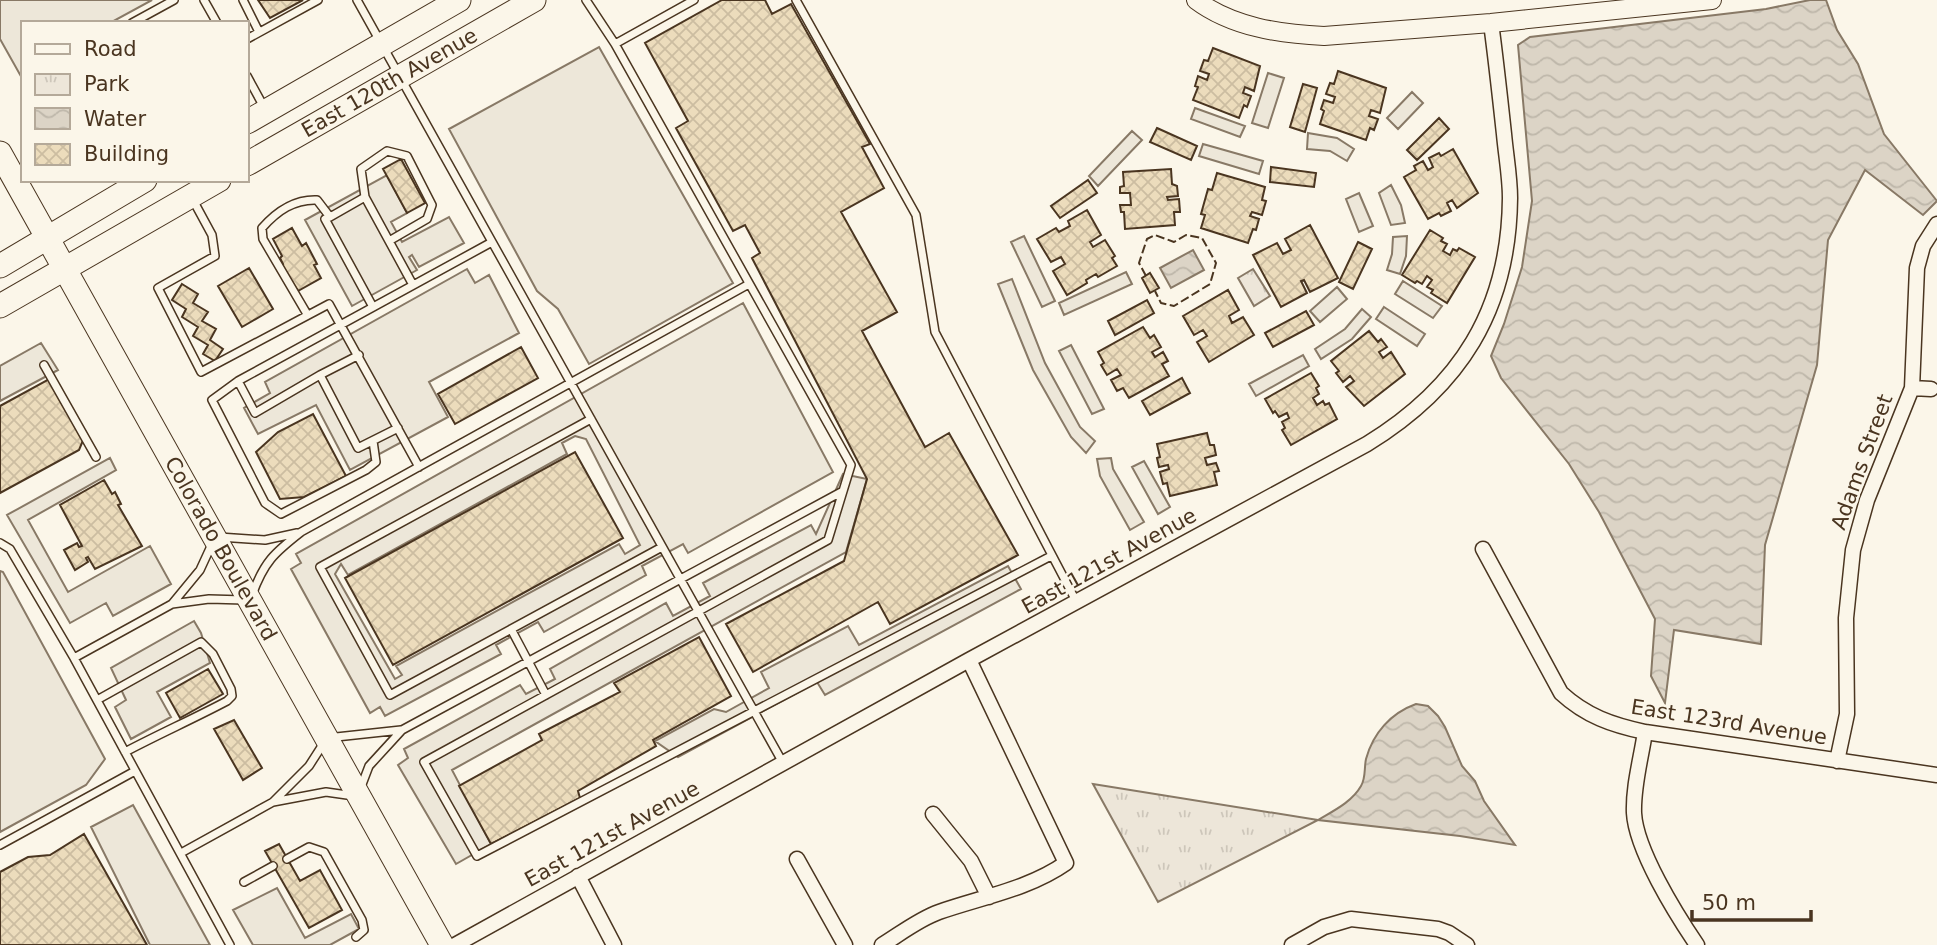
<svg xmlns="http://www.w3.org/2000/svg" width="1937" height="945" font-family="'DejaVu Sans',sans-serif">
<style>
.park{fill:url(#park-tufts);stroke:#887966;stroke-width:2}
.parking{fill:#ede7d9;stroke:#887966;stroke-width:2;fill-rule:evenodd}
.water{fill:url(#water-waves);stroke:#887966;stroke-width:2}
.building{fill:url(#building-cross-hatch);stroke:#4a3520;stroke-width:2}
.lines{fill:none;stroke-linecap:round;stroke-linejoin:round}
.service-casing{stroke:#4a3520;stroke-width:10}
.minor-casing{stroke:#4a3520;stroke-width:17}
.tertiary-casing{stroke:#4a3520;stroke-width:20}
.primary-casing{stroke:#4a3520;stroke-width:25}
.service{stroke:#fbf6e9;stroke-width:7}
.minor{stroke:#fbf6e9;stroke-width:14}
.tertiary{stroke:#fbf6e9;stroke-width:18}
.primary{stroke:#fbf6e9;stroke-width:23}
.fence{stroke:#4a3520;stroke-width:2;stroke-dasharray:9 3.5;stroke-linecap:butt}
.labels{text-anchor:middle;dominant-baseline:central;stroke-width:5;stroke-linejoin:round;paint-order:stroke}
.street-label{font-size:21px;fill:#4a3520;stroke:#fbf6e9}
</style>
<defs>
<pattern id="park-tufts" width="24" height="20" patternUnits="userSpaceOnUse" patternTransform="scale(1.75)"><rect width="24" height="20" fill="#ede6d9"/><path d="M3 7l-1-3M5 7V3M7 7l1-3M15 17l-1-3M17 17v-4M19 17l1-3" fill="none" stroke="#cdc6ba"/></pattern>
<pattern id="water-waves" width="16" height="10" patternUnits="userSpaceOnUse" patternTransform="scale(1.75)"><rect width="16" height="10" fill="#dcd4c6"/><path d="M0 5q4-4 8 0t8 0" fill="none" stroke="#beb7aa"/></pattern>
<pattern id="building-cross-hatch" width="8" height="8" patternUnits="userSpaceOnUse" patternTransform="scale(1.75)"><rect width="8" height="8" fill="#ecdcbc"/><path d="M0 0l8 8M0 8l8-8" fill="none" stroke="#ccbda1"/></pattern>
</defs>
<rect width="100%" height="100%" fill="#fbf6e9"/>
<!-- park -->
<path class="park" d="M1253,269L1270,296L1254,306L1238,278Z
M1093,784L1318,820L1158,902Z"/>
<!-- parking -->
<path class="parking" d="M0,0H152L110,23H23V80L0,39Z
M599,47L733,283L589,364L558,309L537,291L449,129Z
M1268,73L1284,78L1268,128L1252,123Z
M1412,92L1423,103L1398,129L1387,118Z
M1195,108L1245,126L1240,137L1191,119Z
M1132,131L1142,140L1098,186L1089,176Z
M1308,133L1337,138L1354,149L1347,161L1330,151L1307,149Z
M1203,144L1263,161L1259,174L1199,156Z
M387,175L407,213L391,222L402,242L449,217L464,243L419,267L412,255L409,257L417,270L352,306L305,220Z
M1391,185L1401,205L1405,223L1391,225L1379,193Z
M1359,193L1373,226L1359,232L1346,199Z
M1024,236L1055,301L1042,307L1011,242Z
M1407,236L1406,256L1400,274L1387,270L1392,254L1393,237Z
M467,269L475,283L489,275L519,333L429,382L448,417L350,470L316,405L258,434L244,408L270,393L265,382Z
M1126,272L1132,284L1064,315L1059,303Z
M1012,279L1045,363L1080,427L1095,441L1086,453L1071,437L1033,370L998,284Z
M1403,281L1442,306L1433,318L1395,294Z
M1337,287L1347,299L1320,322L1310,311Z
M743,303L833,472L688,553L683,544L642,566L646,575L544,632L538,622L496,645L501,654L385,716L380,707L370,713L291,569L301,563L296,554ZM575,436L586,439L640,545L625,554L619,544L396,666L402,675L395,679L335,574L341,564L348,575L567,454L562,443Z
M1384,307L1425,334L1417,346L1376,319Z
M1362,309L1371,317L1352,339L1321,359L1315,349L1345,329Z
M41,343L58,370L0,401V366Z
M1071,345L1104,409L1092,414L1059,351Z
M1303,355L1309,366L1256,396L1249,384Z
M110,458L116,470L28,520L68,592L150,546L171,584L113,616L106,603L70,623L7,515Z
M1111,458L1113,469L1144,522L1130,530L1100,476L1097,459Z
M1144,461L1170,507L1158,514L1132,467Z
M843,474L867,479L846,552L452,770L491,844L456,864L398,765L408,758L404,749L520,685L526,694L555,679L550,669L666,603L673,616L710,596L703,583L811,525L816,534Z
M1008,566L1021,589L825,695L817,682L678,757L655,741L714,709L726,712L769,688L761,672L848,626L859,645Z
M0,571L3,572L105,759L86,785L0,832Z
M194,621L201,633L210,663L157,692L171,717L131,739L115,707L126,700L111,668Z
M133,805L210,945H150L91,827Z
M277,888L305,938L351,914L359,929L330,945H253L233,910Z"/>
<!-- water -->
<path class="water" d="M1810,0H1826L1837,30L1858,64L1884,134L1937,201L1923,215L1865,170L1828,240L1817,365L1765,545L1761,644L1674,630L1665,703L1651,676L1655,619L1599,512L1569,464L1501,378L1491,356L1504,324L1522,267L1532,201L1518,45L1530,37L1766,9Z
M1193,250L1204,270L1171,288L1160,268Z
M1416,704L1428,706L1438,716L1445,727L1462,766L1475,781L1484,801L1515,845L1460,836L1318,820C1333,811 1352,802 1361,786C1366,778 1364,768 1366,759C1373,733 1391,713 1416,704Z"/>
<!-- building -->
<path class="building" d="M258,0H303L270,18Z
M722,0H765L772,14L791,4L870,144L862,147L884,188L841,212L897,312L862,331L925,447L949,433L1018,555L890,624L878,602L753,672L726,624L844,561L867,479L752,258L760,253L745,225L733,231L676,128L688,121L645,43Z
M1213,48L1260,66L1254,91L1245,87L1243,93L1251,96L1247,107L1244,105L1239,118L1193,100L1198,87L1195,86L1198,76L1207,80L1209,74L1200,71L1204,60L1208,61Z
M1338,71L1386,88L1380,113L1371,110L1369,116L1378,119L1374,130L1370,128L1366,140L1320,124L1324,111L1321,109L1324,100L1333,103L1335,97L1326,94L1330,83L1334,84Z
M1303,84L1317,88L1305,132L1290,127Z
M1439,118L1449,129L1417,160L1407,150Z
M1157,128L1197,146L1191,160L1150,142Z
M1453,149L1478,193L1457,208L1452,200L1447,203L1451,211L1441,216L1439,213L1428,219L1404,177L1416,170L1414,166L1423,161L1428,170L1433,167L1429,158L1439,153L1441,156Z
M401,159L425,203L407,213L383,169Z
M1271,167L1316,173L1314,187L1270,182Z
M1171,169L1172,184L1177,186L1178,196L1167,197L1168,200L1179,199L1180,212H1174L1175,225L1125,229L1124,212H1121L1120,205H1131L1130,193H1120V187L1124,186L1123,172Z
M1217,173L1265,187L1262,200L1266,201L1262,215L1252,212L1250,216L1259,219L1256,230L1253,229L1248,243L1201,228L1205,215L1201,214L1208,189L1212,190Z
M1088,180L1097,193L1060,218L1051,206Z
M1087,210L1101,235L1090,242L1093,247L1105,240L1115,256L1112,258L1117,266L1098,277L1096,274L1086,280L1087,283L1067,295L1053,271L1065,264L1061,257L1051,262L1037,239L1056,228L1059,232L1070,226L1068,221Z
M1310,225L1338,278L1310,292L1304,280L1301,281L1307,293L1281,307L1253,255L1277,243L1283,254L1291,250L1285,239Z
M292,228L302,246L306,243L317,264L314,265L321,278L298,291L281,265L283,264L280,258L282,256L273,239Z
M1430,230L1443,238L1441,241L1447,244L1443,251L1450,255L1453,249L1457,251L1459,248L1475,257L1447,303L1431,293L1433,290L1427,287L1432,280L1427,276L1422,284L1417,281L1415,283L1402,275Z
M1358,242L1372,249L1353,289L1339,282Z
M249,268L273,309L242,327L218,286Z
M1150,273L1159,288L1150,293L1142,278Z
M182,284L198,294L193,303L208,312L202,321L216,329L210,340L223,349L215,361L203,354L208,345L193,336L198,327L182,317L186,309L172,300Z
M1228,290L1239,310L1229,316L1232,323L1243,317L1254,335L1209,362L1197,342L1207,336L1203,330L1194,335L1183,316Z
M1147,300L1154,313L1115,335L1108,321Z
M1306,311L1314,325L1273,347L1265,333Z
M1143,327L1150,338L1154,335L1161,347L1152,352L1155,357L1163,352L1168,361L1162,364L1169,376L1129,398L1123,388L1117,391L1111,380L1121,375L1117,369L1107,375L1101,365L1104,363L1098,352Z
M1369,331L1378,342L1381,339L1387,347L1379,352L1383,358L1391,352L1405,374L1364,406L1346,387L1354,381L1350,376L1343,382L1336,373L1339,371L1331,361Z
M521,347L538,378L455,424L438,394Z
M1311,373L1319,386L1316,388L1319,394L1313,398L1317,405L1323,401L1325,405L1329,403L1337,419L1291,445L1282,430L1285,428L1282,422L1289,418L1287,413L1279,417L1275,411L1273,413L1265,399Z
M51,378L84,438L79,450L0,493V406Z
M1182,378L1190,393L1150,415L1142,401Z
M313,414L346,476L304,497L280,499L256,452L278,432Z
M1207,433L1210,445H1214L1216,455L1205,458L1207,465L1216,463L1219,471L1214,472L1217,485L1170,496L1167,483L1163,484L1160,472L1169,469L1168,465L1159,467L1157,458L1160,457L1157,444Z
M575,452L623,538L393,665L345,578Z
M104,480L112,494L115,492L121,504L118,505L142,546L95,569L88,557L86,558L88,562L75,570L64,550L77,543L79,547L82,546L60,505Z
M699,637L731,696L653,740L656,746L578,791L580,798L491,844L459,786L542,740L539,734L620,692L614,683Z
M208,669L223,694L180,718L166,693Z
M234,720L262,768L243,780L214,729Z
M84,834L147,945H0V872L28,857L50,855Z
M279,844L300,881L320,870L342,910L309,928L265,851Z"/>
<g class="lines">
<defs>
<path id="service" d="M204,0L217,23
M243,0L259,32
M357,0L783,763
M586,0L615,44L851,465L828,540L424,762L477,856L1051,556
M796,0L916,215L935,332L1076,601
M132,23L174,0
M247,39L318,0
M615,44L694,0
M247,76L265,109
M365,197L361,169L387,151L407,156L432,205L427,219L389,241
M193,200L212,235L215,256L158,288L201,372L329,304L419,467
M373,307L325,219L330,217L365,197L413,285
M307,314L263,239L262,228C277,211 294,199 317,200L330,217
M44,365L96,457
M320,375L359,355
M238,381L255,413L320,375L358,448L398,428
M591,419L320,567L390,695L662,547
M373,441L376,462L366,470L281,514L265,503L212,400L238,381L492,242
M219,537L265,540L297,533
M0,543L10,549L74,658L230,945
M252,595C264,562 274,553 301,532L749,284
M172,604L200,570L212,544
M511,629L546,695
M74,658L172,604L209,599L244,600
M97,700L201,642L213,654L231,689L232,696L227,701C193,719 159,734 125,752
M361,787L369,766L402,730L843,491
M273,802L326,792L354,796
M0,845L135,771
M181,853L273,802L309,766L327,738L401,730
M287,859L309,847L324,852L362,920L364,930L356,937
M244,882L273,866"/>
<path id="minor" d="M1912,388L1931,389
M1483,549L1561,693C1586,716 1612,725 1645,732L1937,775
M1645,732C1641,759 1633,786 1634,813C1636,850 1676,914 1697,945
M1837,761L1847,714L1846,618L1853,550L1867,500L1912,388L1917,268L1923,246L1937,224
M933,814L971,861L989,897
M797,859L845,945
M578,876L614,945
M455,945L969,660L1367,444C1460,387 1509,310 1510,198C1510,177 1506,156 1504,134C1500,97 1496,60 1491,23
M882,945C900,934 919,919 939,912C982,897 1029,889 1066,863L969,660
M1292,945L1324,927L1351,919L1438,929L1449,933L1467,945"/>
<path id="tertiary" d="M1196,0C1232,27 1280,34 1324,36L1491,23L1712,0"/>
<g id="primary">
<path d="M247,122L459,0"/>
<path id="s1" d="M0,153L442,945"/>
<path id="s2" d="M247,164L534,0"/>
<path d="M0,266L145,180"/>
<path d="M0,306L219,180"/>
</g>
</defs>
<!-- service casing -->
<use href="#service" class="service-casing"/>
<!-- minor casing -->
<use href="#minor" class="minor-casing"/>
<!-- tertiary casing -->
<use href="#tertiary" class="tertiary-casing"/>
<!-- primary casing -->
<use href="#primary" class="primary-casing"/>
<!-- service -->
<use href="#service" class="service"/>
<!-- minor -->
<use href="#minor" class="minor"/>
<!-- tertiary -->
<use href="#tertiary" class="tertiary"/>
<!-- primary -->
<use href="#primary" class="primary"/>
<!-- fence -->
<path class="fence" d="M1146,276L1139,263L1147,239L1155,235L1174,242L1186,235L1202,238L1216,263L1210,284L1174,306L1161,303L1155,291"/>
</g>
<g class="labels">
<!-- street labels -->
<g class="street-label">
<text stroke="none"><textPath href="#s2" startOffset="164">East 120th Avenue</textPath></text>
<text transform="translate(1862 462) rotate(-70)">Adams Street</text>
<text stroke="none"><textPath href="#s1" startOffset="453">Colorado Boulevard</textPath></text>
<text transform="translate(1109 561) rotate(-29)">East 121st Avenue</text>
<text transform="translate(1729 722) rotate(9)">East 123rd Avenue</text>
<text transform="translate(612 834) rotate(-29)">East 121st Avenue</text>
</g>
</g>
<!-- legend -->
<rect x="21" y="21" width="228" height="161" fill="#fbf6e9" stroke="#b4a999" stroke-width="2"/>
<rect x="35" y="44" width="35" height="10" fill="#fbf6e9" stroke="#b4a999" stroke-width="2"/>
<text x="84" y="56" font-size="21" fill="#4a3520">Road</text>
<rect x="35" y="74" width="35" height="21" fill="url(#park-tufts)" stroke="#b4a999" stroke-width="2"/>
<text x="84" y="91" font-size="21" fill="#4a3520">Park</text>
<rect x="35" y="108" width="35" height="21" fill="url(#water-waves)" stroke="#b4a999" stroke-width="2"/>
<text x="84" y="126" font-size="21" fill="#4a3520">Water</text>
<rect x="35" y="144" width="35" height="21" fill="url(#building-cross-hatch)" stroke="#b4a999" stroke-width="2"/>
<text x="84" y="161" font-size="21" fill="#4a3520">Building</text>
<!-- scale -->
<path d="M1692 910v10h119v-10" fill="none" stroke="#4a3520" stroke-width="3.5"/>
<text x="1702" y="910" font-size="21" fill="#4a3520" stroke="#fbf6e9" stroke-width="5" paint-order="stroke">50 m</text>
</svg>
